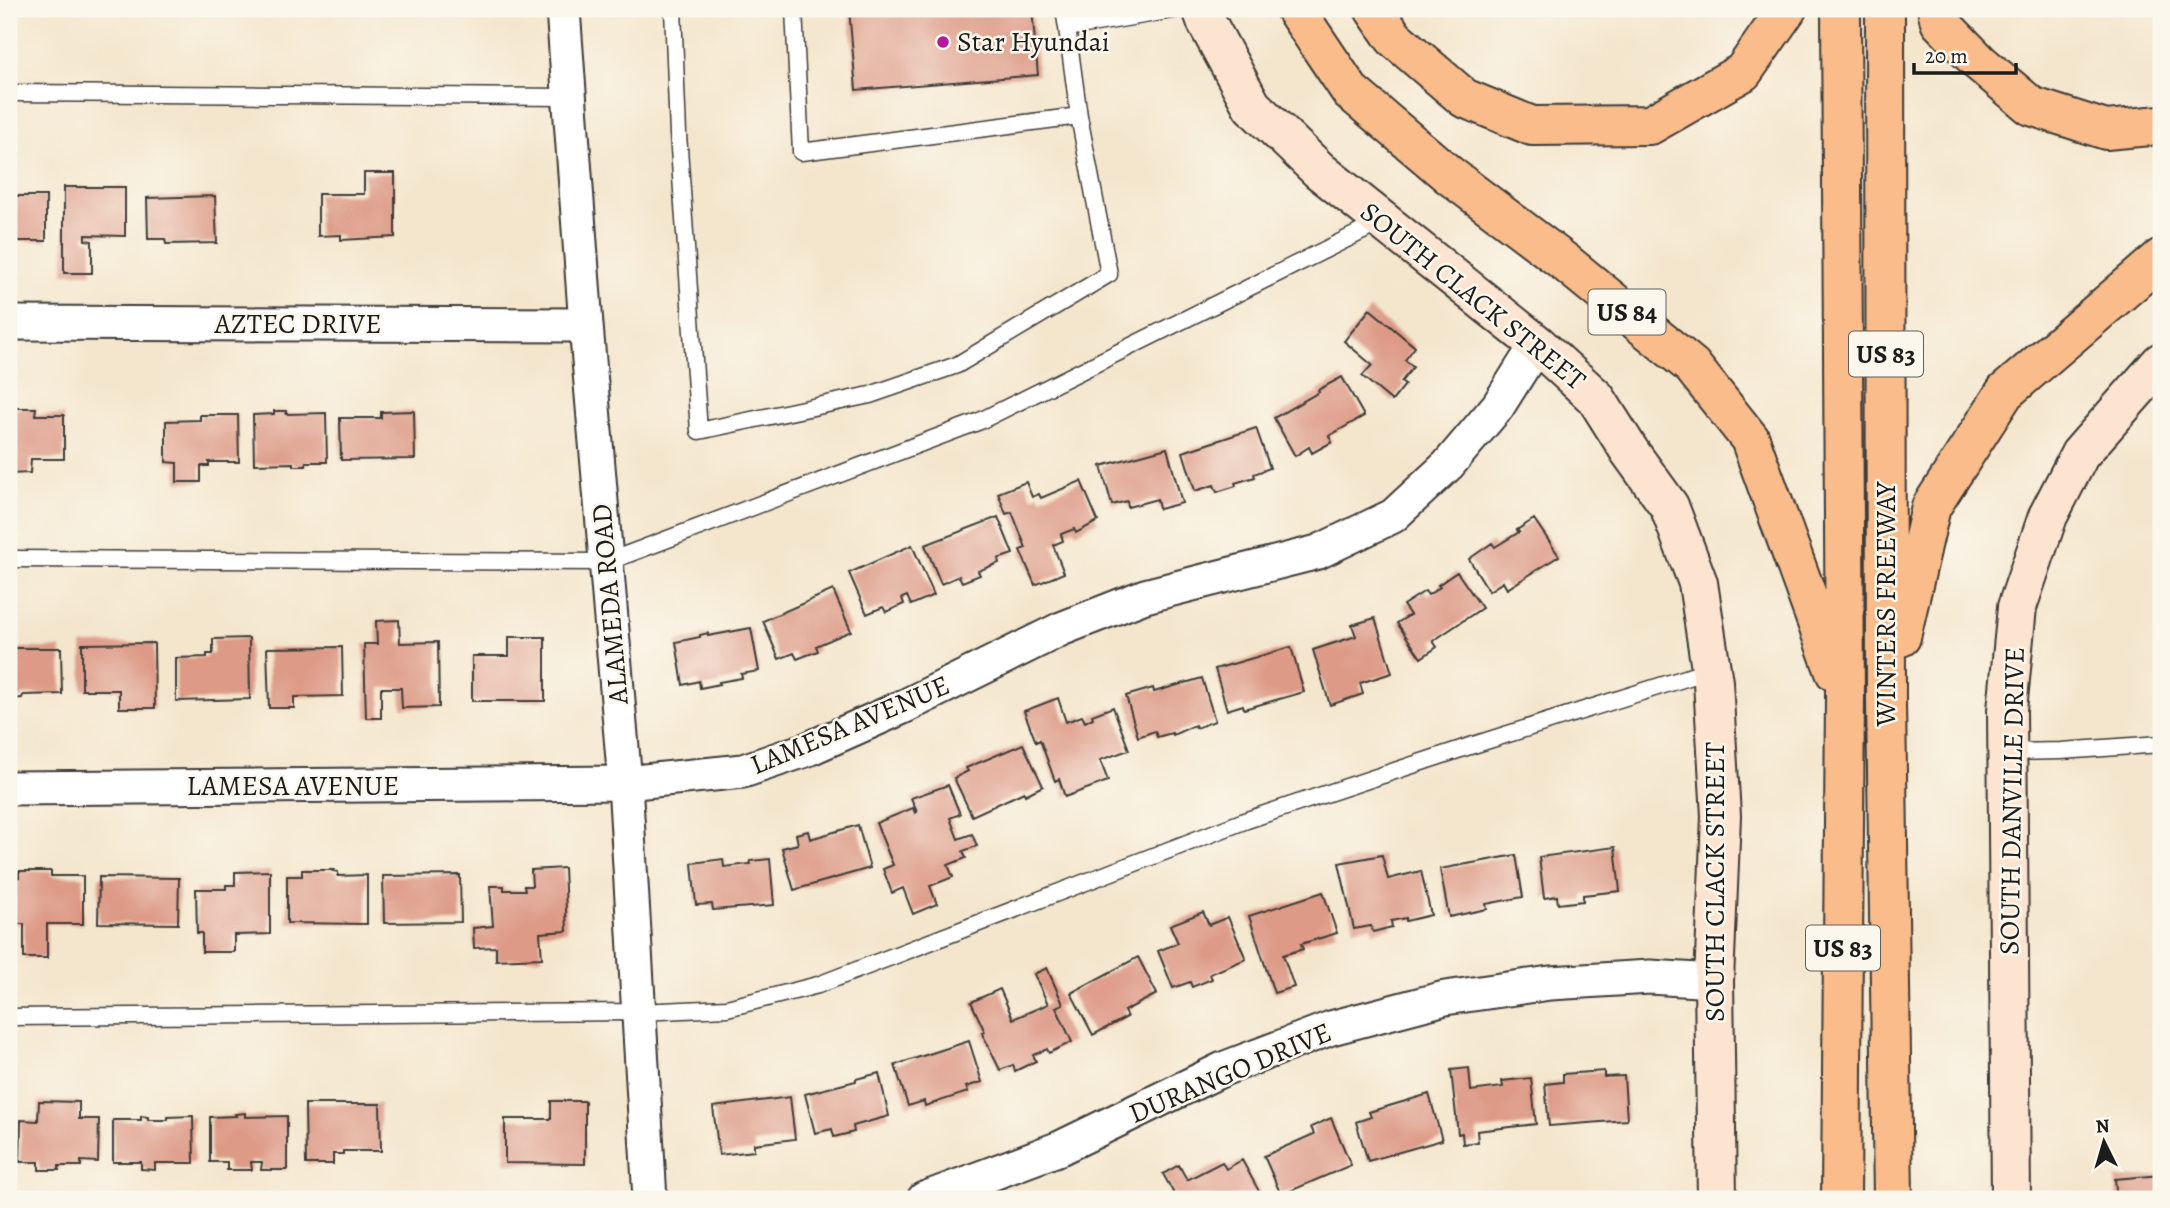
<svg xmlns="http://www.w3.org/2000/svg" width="2170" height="1208" font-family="Alegreya,serif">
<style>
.building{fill:#dd9a86}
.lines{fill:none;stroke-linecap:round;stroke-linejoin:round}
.lane-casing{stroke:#3c3a37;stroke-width:19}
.street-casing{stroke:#3c3a37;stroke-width:37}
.secondary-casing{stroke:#3c3a37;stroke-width:42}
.highway-casing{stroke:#3c3a37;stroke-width:42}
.lane{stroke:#fff;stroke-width:16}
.street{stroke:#fff;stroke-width:33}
.secondary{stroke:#fde4d0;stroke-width:38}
.highway{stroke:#f9bc8a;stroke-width:38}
.poi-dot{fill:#b5179e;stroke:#fbf7ec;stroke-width:2.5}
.labels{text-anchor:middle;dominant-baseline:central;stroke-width:5;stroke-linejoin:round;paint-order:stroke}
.shield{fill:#fbf7ec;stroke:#5f5e5a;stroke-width:2}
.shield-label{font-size:26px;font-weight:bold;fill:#1c1c1c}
.poi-label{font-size:28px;fill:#1c1c1c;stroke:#fbf7ec;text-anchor:start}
.street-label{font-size:28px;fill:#1c1c1c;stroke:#fbf7ec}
</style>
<rect width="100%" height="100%" fill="#fbf7ec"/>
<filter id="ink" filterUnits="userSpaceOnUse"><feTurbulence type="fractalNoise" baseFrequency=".0143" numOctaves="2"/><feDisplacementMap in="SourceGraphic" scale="14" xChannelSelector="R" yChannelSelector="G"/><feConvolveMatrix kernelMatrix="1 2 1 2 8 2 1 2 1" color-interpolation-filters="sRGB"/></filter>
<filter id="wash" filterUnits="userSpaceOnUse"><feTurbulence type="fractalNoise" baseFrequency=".00686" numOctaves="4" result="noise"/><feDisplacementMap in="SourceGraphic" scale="28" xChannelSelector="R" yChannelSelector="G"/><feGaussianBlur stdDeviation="1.57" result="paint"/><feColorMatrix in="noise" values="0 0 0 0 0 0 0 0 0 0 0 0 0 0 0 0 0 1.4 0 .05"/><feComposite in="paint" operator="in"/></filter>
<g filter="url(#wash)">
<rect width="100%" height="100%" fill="#f4e6cd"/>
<g id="blocks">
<!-- building -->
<path class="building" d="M849,9H1032L1038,75L856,90Z
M364,173H395V237L341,240V235L318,236V194H364Z
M64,187H125V236L85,235V240L92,241V273H64Z
M9,196H46V241H9Z
M215,196L217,243L166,244L165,239H148L147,198Z
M1370,309L1415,347L1405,360L1413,367L1401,382L1405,385L1392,401L1362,376L1372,365L1344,341Z
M1342,377L1364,416L1329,436L1332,442L1312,453L1309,447L1295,456L1274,418L1319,392L1318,390Z
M9,408H36L35,415H64V459H31L30,473L9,474Z
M274,411H286V414L326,413L327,462H306V466H293V463L254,464L253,415L274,414Z
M414,411L415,459L341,460L340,418H381V412Z
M200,415H238L239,462H209V466H201V482H177V463L166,462V421L200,420Z
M1256,428L1270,468L1254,474L1255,477L1235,483L1236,486L1217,492L1214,485L1195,491L1183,452Z
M1167,448L1182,503L1159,509L1157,499L1128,507L1127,501L1112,505L1101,466Z
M1081,481L1098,521L1076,533L1074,529L1061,534L1063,541L1053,545L1064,573L1035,585L1020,550L1026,548L1012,512L1006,514L998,493L1026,482L1032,497L1039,494L1041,498Z
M998,517L1013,554L998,559L999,563L978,571L980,575L962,582L959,576L941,584L925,545Z
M1534,519L1559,556L1507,589L1503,582L1489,591L1469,559L1492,543L1495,547L1519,532L1517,530Z
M912,545L934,595L911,605L907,596L902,598L904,604L886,612L883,607L867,614L849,573Z
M1457,572L1482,608L1433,641L1437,647L1421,658L1397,623L1410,615L1403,605L1425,591L1428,595L1440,587L1438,585Z
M833,590L851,631L816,646L818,651L797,659L794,653L779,659L763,621Z
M1375,618L1392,673L1360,683L1363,694L1330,705L1313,650L1356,636L1352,625Z
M399,620L400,643L438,642L439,707L402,708L401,688H381V718H366L364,644H377L376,621Z
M751,628L759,671L741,674L742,678L719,682L720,684L700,688L699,681L683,685L676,642L700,637V635L708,633V636Z
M509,637H545V701H472V656H509Z
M249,638L250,699L176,701V658L207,657V654H213V639Z
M154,643L155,708H119V690H82V644Z
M342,647L343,696L294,697V708H269L267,648Z
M1291,647L1304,692L1244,709L1243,705L1227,710L1215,669Z
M9,648H61L62,694L23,695L22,698L13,699V707H9Z
M1202,678L1215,721L1196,728L1195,725L1173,735L1172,733L1157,737L1155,731L1138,737L1126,696L1153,688L1154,692Z
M1058,698L1066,722L1082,716L1085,722L1093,718L1092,715L1113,707L1129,750L1100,760L1108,781L1065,797L1059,779L1055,781L1040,740L1036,742L1024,711Z
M1023,744L1043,786L1025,795L1024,792L972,816L954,778L968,771L966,768Z
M948,785L960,814L950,818L958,839L972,834L977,846L963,851L966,858L948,865L953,877L930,886L937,904L913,914L903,888L892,893L883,869L893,865L876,823L913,808L915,813L917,812L911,798Z
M858,825L870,868L794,890L782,848L798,844L796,834L808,831L810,839Z
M1615,847L1620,891L1583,895V901L1558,904L1557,896L1544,898L1539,857Z
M1382,855L1388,879L1421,871L1431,915L1406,921V918L1391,921L1392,927L1373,932L1371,926L1354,929L1339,863Z
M1516,855L1523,897L1486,904L1487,909L1449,917L1440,869Z
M723,859L724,867L751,864L750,861L770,859L774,905L713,910L712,904L696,905L692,863Z
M564,868L567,931L540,933L542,958L496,960V947L474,948L473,928L493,926L490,886H504V890H525L524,886H532L531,870Z
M302,870H334L333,871L338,872V876L367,875V924L287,923V876H302Z
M19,871H51V876H83V924H47V958H24V924H9V878L19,877Z
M270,871V934L234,935V952H202V933H197L196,889H226V885H235V872Z
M460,875L461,922L384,923L383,876Z
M99,877L179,878L178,924L98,923Z
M1323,892L1337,933L1301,944L1303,949L1283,955L1294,987L1274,993L1249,916Z
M1203,912L1209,925L1228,917L1246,959L1210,974L1212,979L1192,987L1190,982L1173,988L1158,951L1178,943L1170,925Z
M1138,957L1157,994L1124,1011L1127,1017L1093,1035L1071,993Z
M1047,968L1063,1004L1056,1007L1072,1042L1049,1053L1047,1049L1033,1055L1036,1061L1015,1071L1013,1065L1000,1070L982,1033L985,1032L971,1002L1000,989L1013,1019L1048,1004L1034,974Z
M969,1041L982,1082L966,1087L968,1092L925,1106L924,1101L908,1106L895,1065Z
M1469,1068L1471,1091L1503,1087L1502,1081L1531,1078L1536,1124L1477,1131L1478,1142L1463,1144L1462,1133L1458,1134L1451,1070Z
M1604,1071V1077L1624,1076L1627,1120L1549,1126L1545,1084L1563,1082V1074Z
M879,1073L889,1116L853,1126L854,1132L834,1137L832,1129L815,1133L805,1094L856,1081V1079Z
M1429,1094L1442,1140L1368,1161L1356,1122L1371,1117L1369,1112Z
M790,1097L795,1139L754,1144V1151L719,1155L713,1107Z
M39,1101L79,1102V1119H99L98,1162L81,1161V1166H59V1170H39V1162H20L21,1120L38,1121Z
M551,1101H585V1164L505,1163V1119H551Z
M305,1104H380L381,1151H343V1154H333V1164H306Z
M245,1113V1117L287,1116V1170H261L262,1162H251L252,1170H227V1162H210V1117L236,1116L235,1114Z
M141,1116L148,1117V1120H168V1117L193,1116L194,1163H155V1170L141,1169V1162H113V1120H141Z
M1331,1118L1351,1165L1281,1195L1264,1156L1314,1134L1311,1127Z
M1242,1160L1261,1195L1254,1199H1177L1163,1174L1179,1165L1187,1180L1222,1162L1226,1169Z
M2161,1175V1199H2117L2115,1179Z"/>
</g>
</g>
<g filter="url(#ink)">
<use href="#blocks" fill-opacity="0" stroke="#3c3a37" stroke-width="2"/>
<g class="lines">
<defs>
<path id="lane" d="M673,9L678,134L699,431L870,395L957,365L1109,274L1079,116
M794,9L801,152L1079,116L1067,28
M1064,9L1067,28L1179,9
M9,93L569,97
M9,559L607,562L980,421L1383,221
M2007,752L2061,751L2161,744
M9,1017L639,1012L727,1008L818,985L1247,820L1467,747L1711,670"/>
<path id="street" d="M563,9L586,325L625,783L650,1199
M9,323L586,325
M9,788L625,783L743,771L808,749L905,706L1061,629L1145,596L1318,552L1393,516L1448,465L1498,406L1537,344
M924,1199L1060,1148L1223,1069L1331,1028L1445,998L1550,983L1650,977L1714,981"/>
<path id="secondary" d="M1202,9L1207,23L1252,106L1320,171L1537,344L1596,398L1630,452L1669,506L1698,583L1713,682L1721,816L1714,981L1717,1199
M2011,1199L2007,710L2017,607L2048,516L2080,454L2161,362"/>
<path id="highway" d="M1295,9L1350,91L1449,175L1566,263L1692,366L1750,439L1835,672
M1374,9L1394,38L1464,98L1532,126L1650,125L1743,72L1787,9
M1885,9L1886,700L1893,1199
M1937,9L1940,22L1980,63L2031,106L2106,130L2161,125
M1901,637L1931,507L2005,392L2161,258
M1841,1199L1845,697L1841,9"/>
</defs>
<!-- lane casing -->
<use href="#lane" class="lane-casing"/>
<!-- street casing -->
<use href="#street" class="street-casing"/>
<!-- secondary casing -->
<use href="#secondary" class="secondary-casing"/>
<!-- highway casing -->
<use href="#highway" class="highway-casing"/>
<!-- lane -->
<use href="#lane" class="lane"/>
<!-- street -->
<use href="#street" class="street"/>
<!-- secondary -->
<use href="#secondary" class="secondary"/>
<!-- highway -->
<use href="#highway" class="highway"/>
</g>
</g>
<!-- markers -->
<circle class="poi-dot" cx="943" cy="42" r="7"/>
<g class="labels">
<!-- shield labels -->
<g class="shield">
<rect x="1588.5" y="289.5" width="77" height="45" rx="5"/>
<rect x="1849" y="331.5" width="74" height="45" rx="5"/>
<rect x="1806" y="925.5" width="74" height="45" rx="5"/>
</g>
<g class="shield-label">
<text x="1627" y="312">US 84</text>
<text x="1886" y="354">US 83</text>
<text x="1843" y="948">US 83</text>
</g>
<!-- poi labels -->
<g class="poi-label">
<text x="957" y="42">Star Hyundai</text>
</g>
<!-- street labels -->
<g class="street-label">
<text transform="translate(1473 296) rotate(39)">SOUTH CLACK STREET</text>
<text x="298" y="324">AZTEC DRIVE</text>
<text transform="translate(610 604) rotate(-95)">ALAMEDA ROAD</text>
<text transform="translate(1886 604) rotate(-90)">WINTERS FREEWAY</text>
<text transform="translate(850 725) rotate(-23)">LAMESA AVENUE</text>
<text x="293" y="786">LAMESA AVENUE</text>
<text transform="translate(2012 801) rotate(-89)">SOUTH DANVILLE DRIVE</text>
<text transform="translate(1715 882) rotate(-90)">SOUTH CLACK STREET</text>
<text transform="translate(1230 1073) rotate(-23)">DURANGO DRIVE</text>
</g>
</g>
<!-- margin -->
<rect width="2170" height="1208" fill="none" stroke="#fbf7ec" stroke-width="35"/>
<!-- north arrow -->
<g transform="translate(2104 1142) rotate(355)" stroke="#fbf7ec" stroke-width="5" paint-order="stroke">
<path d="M0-5L12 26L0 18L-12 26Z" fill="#1c1c1c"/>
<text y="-10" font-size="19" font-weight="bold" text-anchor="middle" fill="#1c1c1c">N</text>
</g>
<!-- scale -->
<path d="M1914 63v10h102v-10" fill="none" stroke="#1c1c1c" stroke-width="3.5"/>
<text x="1925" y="63" font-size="21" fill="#1c1c1c" stroke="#fbf7ec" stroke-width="5" paint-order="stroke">20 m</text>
</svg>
